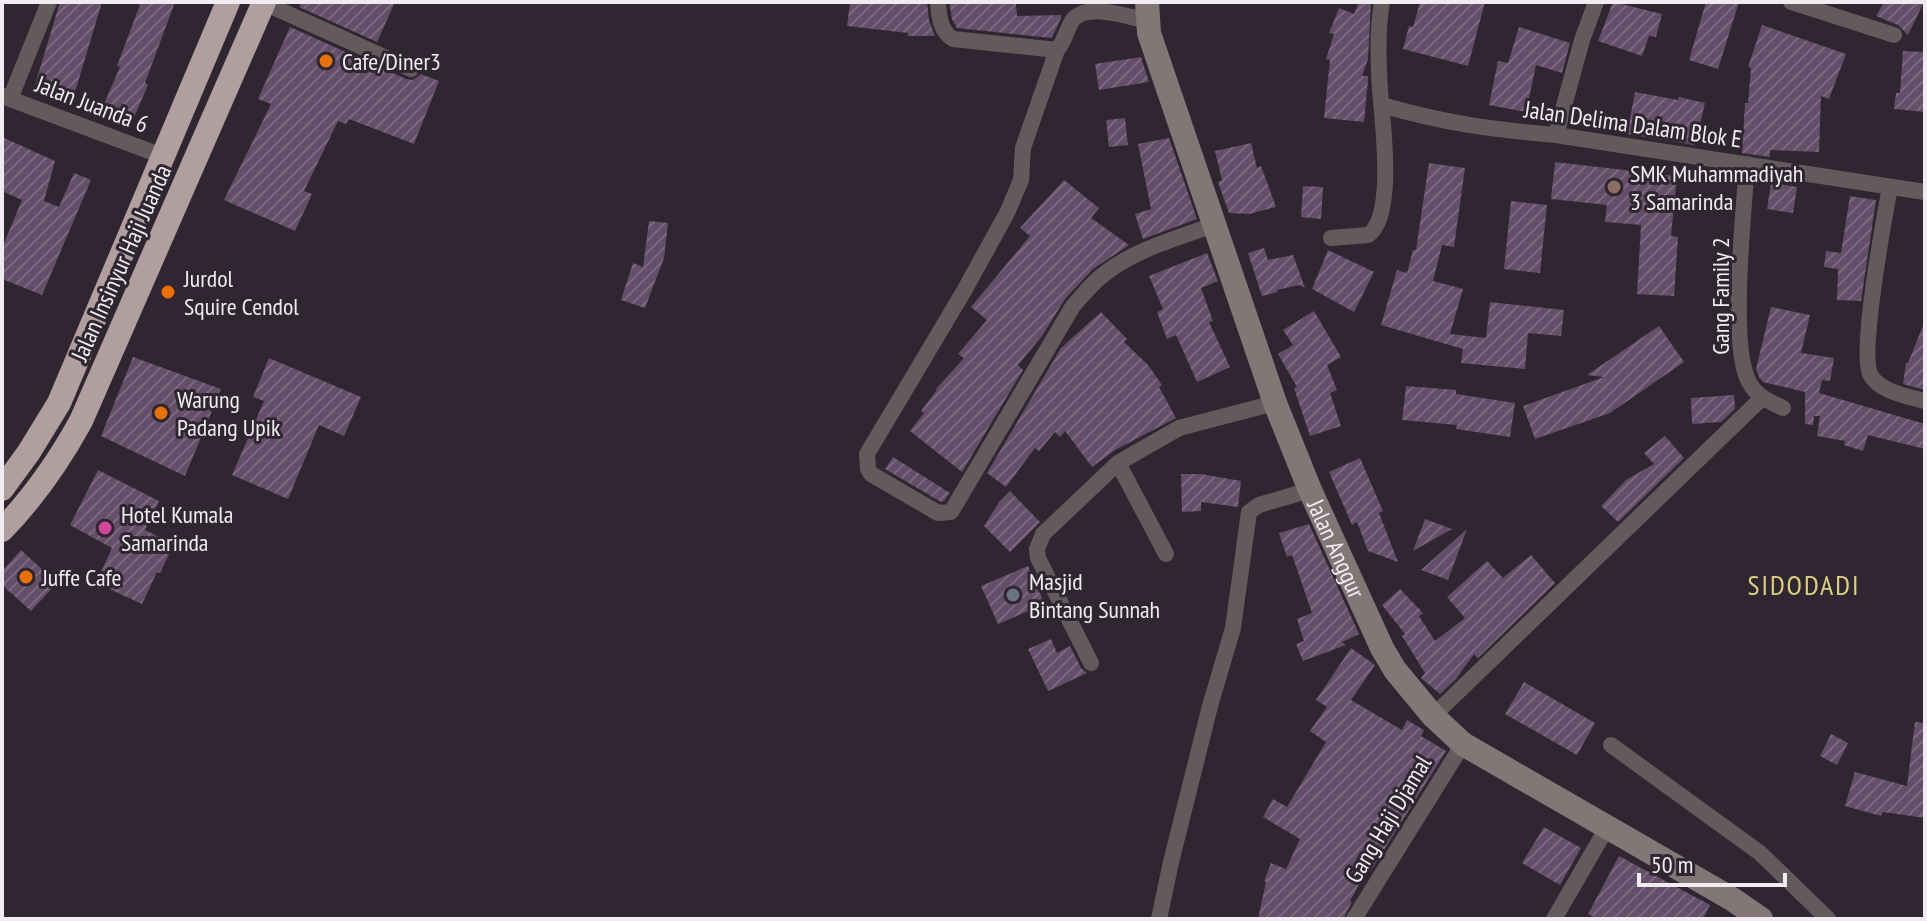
<svg xmlns="http://www.w3.org/2000/svg" width="1927" height="921" font-family="'PT Sans Narrow',sans-serif">
<style>
.building{fill:url(#building-hatch)}
.lines{fill:none;stroke-linecap:round;stroke-linejoin:round}
.street{stroke:#635b5b;stroke-width:16}
.secondary{stroke:#827676;stroke-width:24}
.highway{stroke:#b19e9e;stroke-width:24}
.food-dot{fill:#e8710a;stroke:#2f2631;stroke-width:3}
.education-dot{fill:#8d6e63;stroke:#2f2631;stroke-width:3}
.hotel-dot{fill:#d1479c;stroke:#2f2631;stroke-width:3}
.worship-dot{fill:#6b7280;stroke:#2f2631;stroke-width:3}
.labels{text-anchor:middle;dominant-baseline:central;stroke-width:6;stroke-linejoin:round;paint-order:stroke}
.poi-label{font-size:24px;fill:#f1ecf2;stroke:#2f2631;text-anchor:start}
.street-label{font-size:24px;fill:#f1ecf2;stroke:#2f2631}
.quarter-label{font-size:28px;letter-spacing:2px;fill:#dccf80;stroke:#2f2631}
</style>
<defs>
<pattern id="building-hatch" width="6" height="6" patternUnits="userSpaceOnUse" patternTransform="scale(2)"><rect width="6" height="6" fill="#644e69"/><path d="M-1 1l2-2M0 6l6-6M5 7l2-2" fill="none" stroke="#7b687f"/></pattern>
</defs>
<rect width="100%" height="100%" fill="#2f2631"/>
<!-- building -->
<path class="building" d="M60,2H102L73,99L34,88Z
M141,2H175L145,83L148,85L131,124L101,111L120,67L117,66Z
M301,2H395L377,42L299,7Z
M850,2H927L929,20L935,36H908V33L847,26Z
M949,2L1016,4L1017,16L1061,15V18L1052,38L957,28L952,19Z
M1359,2H1371L1368,59L1362,76H1368V80L1364,122L1324,118L1330,60L1326,59L1334,34L1329,33L1339,8L1354,14Z
M1420,2H1485L1468,66L1403,49L1409,26L1413,27Z
M1613,2L1662,14L1656,37L1649,36L1642,56L1598,41Z
M1706,2H1739L1718,69L1689,60Z
M1884,2H1924L1908,35L1898,25L1876,16Z
M1762,25L1846,54L1829,99L1821,96L1819,152L1770,150V157L1742,153L1745,103H1748L1751,68L1748,67Z
M290,27L406,79L413,80L421,74L439,81L414,144L349,119L346,124L338,121L304,191L312,194L295,231L224,200L271,104L258,99Z
M1519,27L1570,43L1562,73L1536,65L1526,112L1489,105L1498,61L1508,63Z
M1903,51L1925,52V112L1894,109L1896,93H1900Z
M1141,57L1149,82L1099,90L1095,64Z
M1635,92L1678,100L1679,97L1705,103L1695,145L1627,134Z
M1125,118L1128,145L1109,147L1106,120Z
M2,137L55,161L44,201L59,207L74,173L91,180L42,295L2,279V248L22,200L2,191Z
M1169,138L1197,219L1143,239L1135,214L1151,209L1138,144Z
M1251,143L1257,168L1261,166L1276,207L1249,214L1229,213L1218,182L1222,180L1215,151Z
M1555,162L1677,176L1671,236L1678,237L1674,296L1637,294L1641,225L1605,222L1607,205L1551,199Z
M1429,163L1465,168L1454,247L1442,245L1433,281L1463,289L1450,334L1486,338L1490,302L1564,310L1561,336L1528,333L1525,369L1461,363L1463,349L1381,325L1397,270L1407,273L1413,250H1416Z
M1064,180L1099,208L1091,218L1129,245L1093,269L1065,299L1042,336L1018,365L1023,370L962,472L910,431L924,413L921,411L937,390L936,389L964,358L958,354L987,320L971,307L1030,236L1020,228Z
M1771,183L1797,187L1793,213L1767,209Z
M1303,186L1323,187L1321,219L1301,217Z
M1850,196L1876,200L1861,301L1837,300L1838,269L1824,267L1826,251L1841,253Z
M1511,201L1547,205L1540,273L1504,269Z
M649,221L668,223L664,258L645,308L621,300L633,263L643,267Z
M1264,248L1268,260L1293,255L1305,288L1299,285L1277,290L1278,292L1262,296L1248,253Z
M1328,250L1374,272L1354,312L1312,289Z
M1207,253L1218,281L1201,288L1213,321L1209,322L1230,367L1197,382L1176,335L1167,339L1157,312L1163,309L1149,276Z
M1771,307L1810,315L1801,353L1834,358L1830,381L1822,380L1819,393L1925,424V449L1868,435L1863,451L1844,445L1845,441L1817,436L1820,416H1814L1813,425L1805,424V392L1763,382L1759,377L1756,369Z
M1314,311L1341,357L1327,365L1337,390L1330,393L1341,426L1310,436L1294,388L1297,387L1278,354L1293,345L1283,330Z
M1101,312L1127,339L1124,342L1148,365L1162,385L1159,387L1176,418L1115,450L1092,467L1065,431L1060,437L1055,432L1039,451L1035,448L1006,487L987,473L1061,348Z
M1924,323H1925V390L1903,384L1906,363H1908Z
M1659,326L1684,362L1610,413L1535,439L1523,406L1604,377L1587,375Z
M133,357L221,389L185,476L101,436Z
M269,358L361,397L344,436L319,425L288,499L232,475L264,401L253,397Z
M1406,386L1456,390V394L1515,403L1510,437L1456,429L1457,425L1402,420Z
M1734,395L1735,409L1721,422L1692,424L1691,398Z
M1665,436L1684,458L1618,522L1601,506L1626,480L1654,464L1644,453Z
M893,457L950,493L944,501L941,502L885,469Z
M1360,458L1383,511L1379,513L1398,562L1368,551L1357,522L1352,525L1329,472Z
M98,470L159,501L145,530L174,544L160,573L157,572L142,604L96,583L112,548L70,525Z
M1181,474H1201L1241,481L1238,507L1201,502V511L1182,512Z
M1010,491L1040,522L1010,552L984,526L999,502Z
M1425,519L1452,529L1413,551Z
M1309,524L1359,634L1342,642L1346,645L1303,661L1296,644L1304,641L1297,619L1312,613L1292,555L1287,557L1279,533Z
M1467,529L1448,580L1421,570Z
M21,550L57,583L31,611L2,585V571Z
M1531,555L1555,583L1478,658L1474,654L1456,679L1440,694L1421,678L1425,673L1402,636L1405,634L1382,605L1400,589L1423,613L1419,616L1435,641L1465,618L1447,597L1487,561L1503,578Z
M1028,566L1045,604L998,624L981,586Z
M1051,639L1057,653L1070,646L1081,668L1087,673L1048,691L1028,649Z
M1351,648L1375,665L1351,700L1402,730L1407,720L1424,730L1421,736L1446,751L1370,872L1367,870L1350,901L1352,902L1343,919H1258L1266,882L1264,881L1271,863L1286,869L1300,839L1263,817L1273,799L1287,807L1326,742L1310,731L1327,707L1316,700Z
M1524,682L1595,723L1577,755L1505,714Z
M1915,722L1925,723V818L1883,812L1881,816L1845,806L1855,772L1907,786Z
M1831,734L1848,743L1837,765L1820,756Z
M1544,827L1581,848L1560,885L1522,863Z
M1619,856L1710,905L1703,919H1597L1588,914Z"/>
<g class="lines">
<!-- street -->
<path class="street" d="M938,2C939,16 940,31 953,39L1057,50C1065,41 1066,31 1072,21C1085,2 1128,16 1146,21
M1791,2L1894,35
M264,3L411,69
M1057,50L1023,148L1021,180L1007,213L964,291L867,454L868,469L871,474L938,513L951,512L1073,306C1083,295 1092,283 1104,274C1136,249 1178,238 1216,224
M2,96L165,157
M10,99L49,2
M1382,105C1443,123 1494,130 1556,135L1925,192
M1556,135L1582,40L1596,2
M1747,164C1744,210 1729,346 1749,382C1756,396 1770,402 1783,408
M1890,187C1884,219 1860,350 1870,374C1879,392 1908,396 1925,401
M1331,238L1368,235C1396,217 1382,120 1380,89C1378,61 1377,30 1382,2
M1118,463L1166,554
M1091,663L1038,558L1037,549L1043,534L1118,463L1179,428L1275,403
M1433,716L1762,398
M1611,745L1760,853L1828,919
M1159,919L1171,862L1210,706L1233,628L1249,512L1259,505L1310,490
M1354,919L1463,744
M1554,919L1608,826"/>
<!-- secondary -->
<path class="secondary" id="s1" d="M1147,2L1149,33L1275,403L1310,490L1382,648L1395,670L1433,716L1463,744L1732,899L1761,919"/>
<!-- highway -->
<path class="highway" d="M2,489L29,452L59,403L228,2
M2,530C34,497 59,461 81,421L264,2"/>
</g>
<!-- markers -->
<g class="food-dot">
<circle cx="326" cy="61" r="8"/>
<circle cx="168" cy="292" r="8"/>
<circle cx="161" cy="413" r="8"/>
<circle cx="26" cy="577" r="8"/>
</g>
<circle class="education-dot" cx="1614" cy="187" r="8"/>
<circle class="hotel-dot" cx="105" cy="528" r="8"/>
<circle class="worship-dot" cx="1013" cy="595" r="8"/>
<g class="labels">
<!-- poi labels -->
<g class="poi-label">
<text x="342" y="61">Cafe/Diner3</text>
<text x="1630" y="173">SMK Muhammadiyah<tspan x="1630" dy="28">3 Samarinda</tspan></text>
<text x="184" y="278">Jurdol<tspan x="184" dy="28">Squire Cendol</tspan></text>
<text x="177" y="399">Warung<tspan x="177" dy="28">Padang Upik</tspan></text>
<text x="121" y="514">Hotel Kumala<tspan x="121" dy="28">Samarinda</tspan></text>
<text x="42" y="577">Juffe Cafe</text>
<text x="1029" y="581">Masjid<tspan x="1029" dy="28">Bintang Sunnah</tspan></text>
</g>
<!-- street labels -->
<g class="street-label">
<text transform="translate(92 104) rotate(21)">Jalan Juanda 6</text>
<text transform="translate(1633 124) rotate(8)">Jalan Delima Dalam Blok E</text>
<text transform="translate(121 263) rotate(-66)">Jalan Insinyur Haji Juanda</text>
<text transform="translate(1720 296) rotate(-90)">Gang Family 2</text>
<text stroke="none"><textPath href="#s1" startOffset="580">Jalan Anggur</textPath></text>
<text transform="translate(1388 819) rotate(-59)">Gang Haji Djamal</text>
</g>
<!-- quarter labels -->
<g class="quarter-label">
<text x="1804" y="584">SIDODADI</text>
</g>
</g>
<!-- border -->
<rect width="1927" height="921" fill="none" stroke="#f1ecf2" stroke-width="8"/>
<!-- scale -->
<path d="M1639 873v12h146v-12" fill="none" stroke="#f1ecf2" stroke-width="4"/>
<text x="1651" y="873" font-size="24" fill="#f1ecf2" stroke="#2f2631" stroke-width="6" paint-order="stroke">50 m</text>
</svg>
